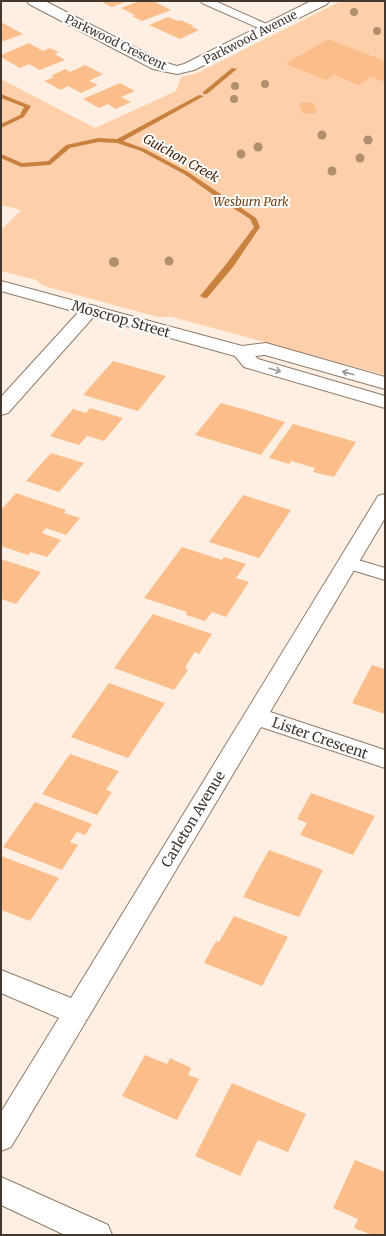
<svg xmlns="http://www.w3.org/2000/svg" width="386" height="1236" font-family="Merriweather,serif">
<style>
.green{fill:#fdd0ab}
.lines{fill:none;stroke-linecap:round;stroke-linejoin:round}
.stream{fill:#c9813f;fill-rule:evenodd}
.building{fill:#fbbe8b}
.lane-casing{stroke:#917a67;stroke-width:2}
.street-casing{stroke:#917a67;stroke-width:2}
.secondary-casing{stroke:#917a67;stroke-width:2}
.lane{fill:#fff;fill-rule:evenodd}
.street{fill:#fff;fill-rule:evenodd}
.secondary{fill:#fff;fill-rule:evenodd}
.tree{fill:#b18f6e}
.oneway{stroke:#a09c98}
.labels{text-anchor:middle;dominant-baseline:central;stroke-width:4;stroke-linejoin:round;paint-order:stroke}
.far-street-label{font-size:12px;fill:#423830;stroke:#fff}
.far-park-label{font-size:12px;font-style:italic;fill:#71410f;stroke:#fff}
.far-water-label{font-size:13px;font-style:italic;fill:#442609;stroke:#fff}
.street-label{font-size:14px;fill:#423830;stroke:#fff}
</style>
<rect width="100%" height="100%" fill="#ffefe2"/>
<!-- green -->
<path class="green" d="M341,1H385V375L172,317H158L44,286L36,280L1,271V230L21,210L1,205V79L95,128L176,91L181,77L197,73Z"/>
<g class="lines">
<!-- stream -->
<path class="stream" d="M232,68L237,69L207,94H203V92Z
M1,94L31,106L24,117L1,128V124L20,115L24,107L1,98Z
M199,95L204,96L123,141L145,149L188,172L256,218L260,227L233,267L207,298H204L200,296L227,263L254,227L250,219L219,199L184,174L141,151L117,143L98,142L70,148L50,165L21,167L1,158V154L22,163L48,161L66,145L98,138L117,139Z"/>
</g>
<!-- building -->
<path class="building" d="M100,1H128L112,7Z
M139,1H153L171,10L142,21L132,16L135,15L121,8Z
M168,17L178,21L180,20L194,26L192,27L199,30L180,39L149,25Z
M1,22L23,34L1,42Z
M328,39L385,61V82L371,77L358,85L335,75L326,80L285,64Z
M29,43L43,51L50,48L59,52L55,54L65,60L40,70L29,64L20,68L1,57V55Z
M85,65L103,74L89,81L98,85L81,93L68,86L61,90L44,81L54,77L51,76L65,69L70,72Z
M120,83L135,91L121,97L131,102L116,109L108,104L99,108L83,99Z
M313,102L317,113L303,114L299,103Z
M113,361L166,376L138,411L83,395Z
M221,403L253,412L285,422L261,455L195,435Z
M90,408L123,418L104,441L87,436L79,445L50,436L73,409L86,413Z
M293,424L356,442L334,477L313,472L315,468L291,461L289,464L269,458Z
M51,453L84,463L59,492L26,481Z
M16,493L66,510L64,513L80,518L66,535L46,528L42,533L61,540L47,557L31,552L28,555L1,546V510Z
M243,495L291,510L259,558L209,542Z
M182,547L222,560L224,557L246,564L236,578L249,582L226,617L212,612L205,621L186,615L187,612L144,598Z
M1,559L41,572L16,604L1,599Z
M153,614L212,634L199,654L195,652L189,661L185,668L188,670L174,690L114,668Z
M372,665L385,669V714L352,703Z
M109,683L165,703L128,758L71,737Z
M70,754L119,771L106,790L112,792L97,815L42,794Z
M311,793L375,816L353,855L300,835L307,823L297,819Z
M35,802L92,824L85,835L77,832L70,842L78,845L62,870L3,847Z
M269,850L323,870L299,917L243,897Z
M1,856L59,878L30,921L1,910Z
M234,916L288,937L262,986L204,963L216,941L219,942Z
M145,1055L167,1064L170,1058L191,1068L188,1075L199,1079L177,1120L122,1096Z
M232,1083L306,1114L288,1152L258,1140L240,1176L195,1156Z
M355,1160L385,1172V1235H372L354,1228L358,1219L333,1208Z"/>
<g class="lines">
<defs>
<path id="lane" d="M201,1H215L271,26L273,28L271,30H263L202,3Z
M348,557L385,568V580L342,567L340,563L342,559Z"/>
<path id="street" d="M27,1H45L163,62L177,66L184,64L311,1H329L327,4L194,70L177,74L153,69L29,4Z
M90,305L96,306L99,310L96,314L8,413L1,415V397L84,306Z
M385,494V518L270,712L385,750V768L261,727L11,1147L1,1151V1112L59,1018L1,993V970L71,998L375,501L378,496Z
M1,1177L108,1225L112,1235H65L1,1205Z"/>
<path id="secondary" d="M1,281L242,346L266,343L385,377V389L265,355L255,356L258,359L385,396V408L244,367L235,356L1,291Z"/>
</defs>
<!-- lane casing -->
<use href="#lane" class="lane-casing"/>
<!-- street casing -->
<use href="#street" class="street-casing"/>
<!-- secondary casing -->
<use href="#secondary" class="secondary-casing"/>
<!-- lane -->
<use href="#lane" class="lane"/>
<!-- street -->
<use href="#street" class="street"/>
<!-- secondary -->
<use href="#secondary" class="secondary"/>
</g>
<!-- trees -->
<g class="tree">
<circle cx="354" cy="12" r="4"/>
<circle cx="377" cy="31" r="4"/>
<circle cx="265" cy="84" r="4"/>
<circle cx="235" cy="86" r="4"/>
<circle cx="234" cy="99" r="4"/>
<circle cx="322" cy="135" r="4.5"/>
<circle cx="368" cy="140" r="4.5"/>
<circle cx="258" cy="147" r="4.5"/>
<circle cx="241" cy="154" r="4.5"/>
<circle cx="360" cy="158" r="4.5"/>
<circle cx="332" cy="171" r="4.5"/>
<circle cx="169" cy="261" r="4.5"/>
<circle cx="114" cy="262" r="5"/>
</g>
<!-- one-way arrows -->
<defs><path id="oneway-shaft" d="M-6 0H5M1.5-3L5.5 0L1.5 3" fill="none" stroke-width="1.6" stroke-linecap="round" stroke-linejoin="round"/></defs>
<g class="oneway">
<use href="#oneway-shaft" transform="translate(275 370) rotate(16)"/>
<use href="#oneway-shaft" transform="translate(348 373) rotate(-164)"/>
</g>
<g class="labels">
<!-- far-street labels -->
<g class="far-street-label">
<text transform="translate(250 37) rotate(-27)">Parkwood Avenue</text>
<text transform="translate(116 42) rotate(26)">Parkwood Crescent</text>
</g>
<!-- far-park labels -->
<g class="far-park-label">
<text x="251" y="201">Wesburn Park</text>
</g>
<!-- far-water labels -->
<g class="far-water-label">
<text transform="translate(181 158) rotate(29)">Guichon Creek</text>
</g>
<!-- street labels -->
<g class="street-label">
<text transform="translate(121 319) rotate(16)">Moscrop Street</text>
<text transform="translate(320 738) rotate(19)">Lister Crescent</text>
<text transform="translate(193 819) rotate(-59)">Carleton Avenue</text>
</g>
</g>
<!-- border -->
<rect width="386" height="1236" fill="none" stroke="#423830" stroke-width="4"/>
</svg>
